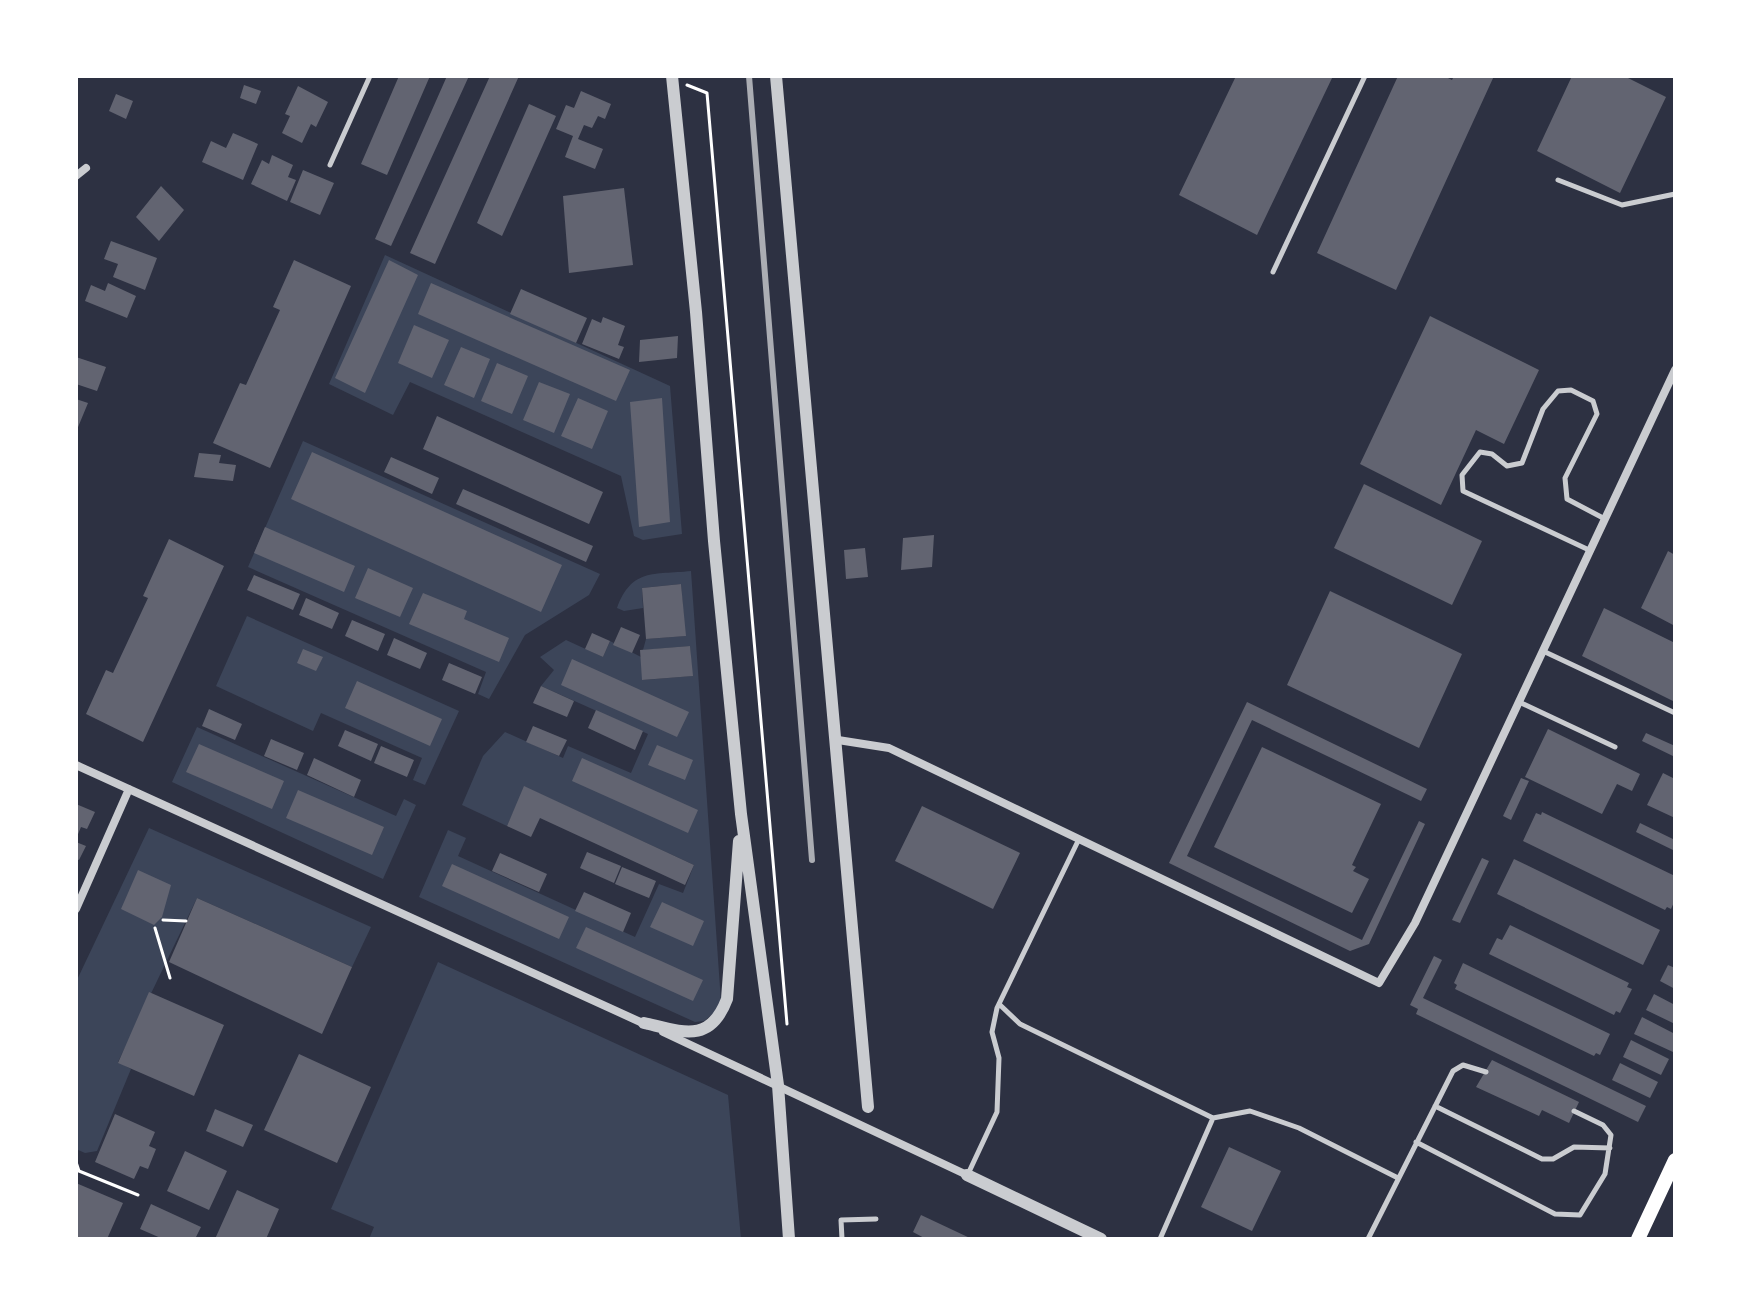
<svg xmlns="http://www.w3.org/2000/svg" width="1751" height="1315" font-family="Lato,sans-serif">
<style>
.green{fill:#3c4559}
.building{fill:#626471}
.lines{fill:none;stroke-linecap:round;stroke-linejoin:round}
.path{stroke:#fff;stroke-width:3}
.service{stroke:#caccd0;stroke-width:5}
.minor{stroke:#caccd0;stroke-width:8}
.tertiary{stroke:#caccd0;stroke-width:12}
.primary{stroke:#fff;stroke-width:14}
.rail{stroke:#abadb3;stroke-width:6}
</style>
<rect width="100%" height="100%" fill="#2d3142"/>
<!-- green -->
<path class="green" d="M385,255L670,386L682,534L643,540L634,536L621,476L410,382L393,415L329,384Z
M303,441L600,574L589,595L525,635L489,699L478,694L486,672L248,567Z
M691,571L721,1002L719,1009L704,1021L695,1022L419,897L448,830L466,838L458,856L635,937L659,884L683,893L694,865L525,787L507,826L462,805L483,756L505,732L563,758L568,746L631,773L648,734L541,686L554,670L540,657L566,640L603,657L610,641L641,657L643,680L692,676L690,646L643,650L646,639L685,636L681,584L642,588L643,608L624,611L617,608C632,568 653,575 691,571Z
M247,616L459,711L425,785L413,780L422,758L321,713L313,731L216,686Z
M197,727L396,816L404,799L416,805L383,879L172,782Z
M149,828L371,927L352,967L197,898L118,1062L131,1069L97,1151L85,1153L76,1149V982Z
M438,962L728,1095L741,1239H369L374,1227L331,1209Z"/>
<!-- building -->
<path class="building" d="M399,76H430L387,175L361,164Z
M447,76H469L391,246L375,239Z
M490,76H519L435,264L410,253Z
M1236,76H1333L1257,235L1179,195Z
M1398,76H1444L1452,80L1454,76H1494L1396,290L1317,253Z
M1572,76H1624L1666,97L1620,193L1537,151Z
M244,85L261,91L256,104L240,98Z
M298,86L328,102L316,127L311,124L302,143L282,133L290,116L285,114Z
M581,91L611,104L605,119L598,116L592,128L584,125L578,139L603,149L595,169L565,157L573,136L556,129L566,105L574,108Z
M116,94L133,101L126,119L109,111Z
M529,104L556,116L502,236L477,223Z
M233,133L258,144L243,180L202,162L211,141L226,148Z
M272,155L293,165L288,177L296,180L287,201L251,184L262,160L269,164Z
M303,170L334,183L320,215L290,202Z
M161,186L184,210L159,241L136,217Z
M624,188L633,265L569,273L563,196Z
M111,241L157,258L145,290L113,277L118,264L104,259Z
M294,260L351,286L270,468L213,443L240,383L246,385L280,310L273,307Z
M389,260L418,275L365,393L335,378Z
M108,283L136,296L127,318L85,301L91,285L105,291Z
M431,283L630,370L616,401L418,314Z
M521,289L587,318L576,343L510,314Z
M1430,316L1539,370L1504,444L1476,430L1441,505L1360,464Z
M603,317L625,326L618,345L624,347L619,359L582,344L592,319L601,323Z
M414,325L449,340L432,378L398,363Z
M678,336L677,358L639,362L640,340Z
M461,347L490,359L474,398L444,385Z
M76,357L106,367L97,391L76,384Z
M497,363L528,376L512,414L481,401Z
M539,382L570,394L554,433L523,420Z
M578,398L608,411L592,449L561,436Z
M662,398L670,522L639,527L630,402Z
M76,399L88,403L76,432Z
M437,416L603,492L589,524L423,449Z
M312,452L562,565L541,612L291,499Z
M199,453L221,455L219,463L236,465L233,481L194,477Z
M391,457L439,478L432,494L384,472Z
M1364,484L1482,541L1452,605L1334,548Z
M463,489L593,546L586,562L456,504Z
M265,527L355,566L344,592L254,553Z
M934,535L932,567L901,570L903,538Z
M169,539L224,566L143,742L86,714L106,670L113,673L148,598L143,596Z
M865,548L868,577L846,579L844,550Z
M1668,551L1675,555V626L1641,608Z
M368,568L413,588L400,617L355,598Z
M254,575L300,594L293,610L247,590Z
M681,584L686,636L646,639L642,588Z
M1330,591L1462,654L1419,748L1287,685Z
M423,593L467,611L464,619L509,638L499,662L409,624Z
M306,598L339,613L332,629L299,615Z
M1604,608L1675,643V702L1582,656Z
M352,620L385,634L378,651L345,636Z
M621,627L640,635L632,653L613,645Z
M592,633L610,641L603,657L585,649Z
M394,638L427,653L420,669L387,655Z
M690,646L693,676L642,680L640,650Z
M303,649L323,657L316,671L297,663Z
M572,659L689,712L677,737L561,685Z
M449,663L482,677L475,694L442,680Z
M357,681L442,719L430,746L345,708Z
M541,686L574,701L567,717L533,703Z
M1247,702L1427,789L1421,801L1252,720L1187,856L1362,940L1419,821L1425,824L1369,944L1350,951L1169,863Z
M209,709L242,724L235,740L202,726Z
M596,710L643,731L635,750L588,728Z
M533,726L567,740L559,756L526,742Z
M1548,729L1640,774L1632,791L1617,784L1602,814L1525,777Z
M345,730L378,744L371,761L338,746Z
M1646,733L1675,746V757L1642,741Z
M271,739L304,753L297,770L264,756Z
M199,744L284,781L272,809L186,772Z
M657,745L693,760L685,780L648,765Z
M381,746L414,760L407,777L374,763Z
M1262,747L1381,804L1352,865L1356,867L1353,871L1369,879L1352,913L1214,847Z
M314,758L361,780L354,797L307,775Z
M582,758L698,810L688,833L572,781Z
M1663,773L1675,779V818L1647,805Z
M1521,778L1529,781L1511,820L1503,816Z
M524,786L694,865L685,885L540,818L531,837L507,826Z
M298,790L384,827L372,855L286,818Z
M76,804L95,812L87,829L81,827L76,839Z
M922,806L1020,853L993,909L895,861Z
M1542,812L1675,876V900L1671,909L1667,907L1665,910L1523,841L1536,813L1541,815Z
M1640,823L1675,840V851L1636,832Z
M76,842L86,846L79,860L76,859Z
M587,852L621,866L614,883L580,868Z
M500,853L547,874L539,892L492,871Z
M1482,858L1489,861L1460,923L1452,920Z
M1514,859L1660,930L1643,965L1497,894Z
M452,864L569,917L559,939L442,886Z
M622,867L656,881L649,898L615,884Z
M138,870L171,885L162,917L154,925L121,909Z
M584,892L631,913L623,932L575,911Z
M197,898L352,967L322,1034L169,962Z
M662,902L704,921L693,946L650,927Z
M1510,925L1629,983L1627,987L1632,989L1620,1013L1616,1011L1614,1015L1489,954L1497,938L1502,940Z
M586,927L703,980L693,1001L576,948Z
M1434,956L1442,960L1423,998L1646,1106L1638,1122L1416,1014L1418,1009L1410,1005Z
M1463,963L1610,1034L1600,1055L1596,1053L1594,1056L1455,989L1457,985L1454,983Z
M1668,965L1675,968V989L1660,981Z
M149,992L224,1025L194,1096L118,1063Z
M1654,994L1675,1005V1024L1646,1010Z
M1642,1017L1675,1034L1673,1052L1634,1034Z
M1631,1040L1669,1059L1661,1075L1623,1057Z
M299,1054L371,1087L337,1163L264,1130Z
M1492,1060L1579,1102L1569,1123L1542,1110L1539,1116L1476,1087Z
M1620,1063L1658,1082L1650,1098L1612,1080Z
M215,1109L253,1125L243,1147L206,1131Z
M115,1114L155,1132L149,1146L156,1149L148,1169L140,1166L134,1179L95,1162Z
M1229,1147L1281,1171L1252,1231L1201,1207Z
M185,1151L227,1171L209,1210L167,1191Z
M76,1183L123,1203L107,1239H76Z
M237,1190L279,1209L266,1239H215Z
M151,1204L201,1227L195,1239H163L140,1229Z
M921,1215L972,1239H926L913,1232Z"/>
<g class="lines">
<!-- path -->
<path class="path" d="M687,85L707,93L787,1024
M163,920L186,921
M155,928L170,978
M76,1162L79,1171L76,1170
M79,1171L138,1195"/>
<!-- service -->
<path class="service" d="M330,165L370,76
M1558,180L1622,205L1675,194
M1273,272L1365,76
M1589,550L1463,491L1462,475L1480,452L1492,454L1507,466L1522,463L1543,409L1558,391L1571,390L1593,401L1597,414L1565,478L1567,499L1605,519
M1543,651L1675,713
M1519,702L1615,747
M999,1004L1020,1024L1213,1118L1250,1111L1299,1128L1398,1178
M1435,1106L1542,1159H1553L1574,1147L1610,1148
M1416,1142L1555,1214L1580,1215L1605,1174L1611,1135L1603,1125L1574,1111
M968,1174L997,1112L999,1058L992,1032L997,1008L1079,839
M842,1239L841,1220L876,1219
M1160,1239L1213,1118
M1368,1239L1453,1071L1463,1065L1486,1072"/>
<!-- minor -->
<path class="minor" d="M76,176L86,168
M838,740L889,748L1379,983L1415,923L1675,370
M76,765L647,1025
M76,909L129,789
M663,1032L967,1175"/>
<!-- tertiary -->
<path class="tertiary" d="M672,76L696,312L714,541L741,814L778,1085L789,1239
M776,76L868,1107
M644,1023C683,1032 710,1044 727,999L739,841
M967,1175L1101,1239"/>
<!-- primary -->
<path class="primary" d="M1638,1239L1675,1160"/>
<!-- rail -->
<path class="rail" d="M749,76L812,860"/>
</g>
<!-- border -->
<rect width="1751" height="1315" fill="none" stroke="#ffffff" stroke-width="156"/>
</svg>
